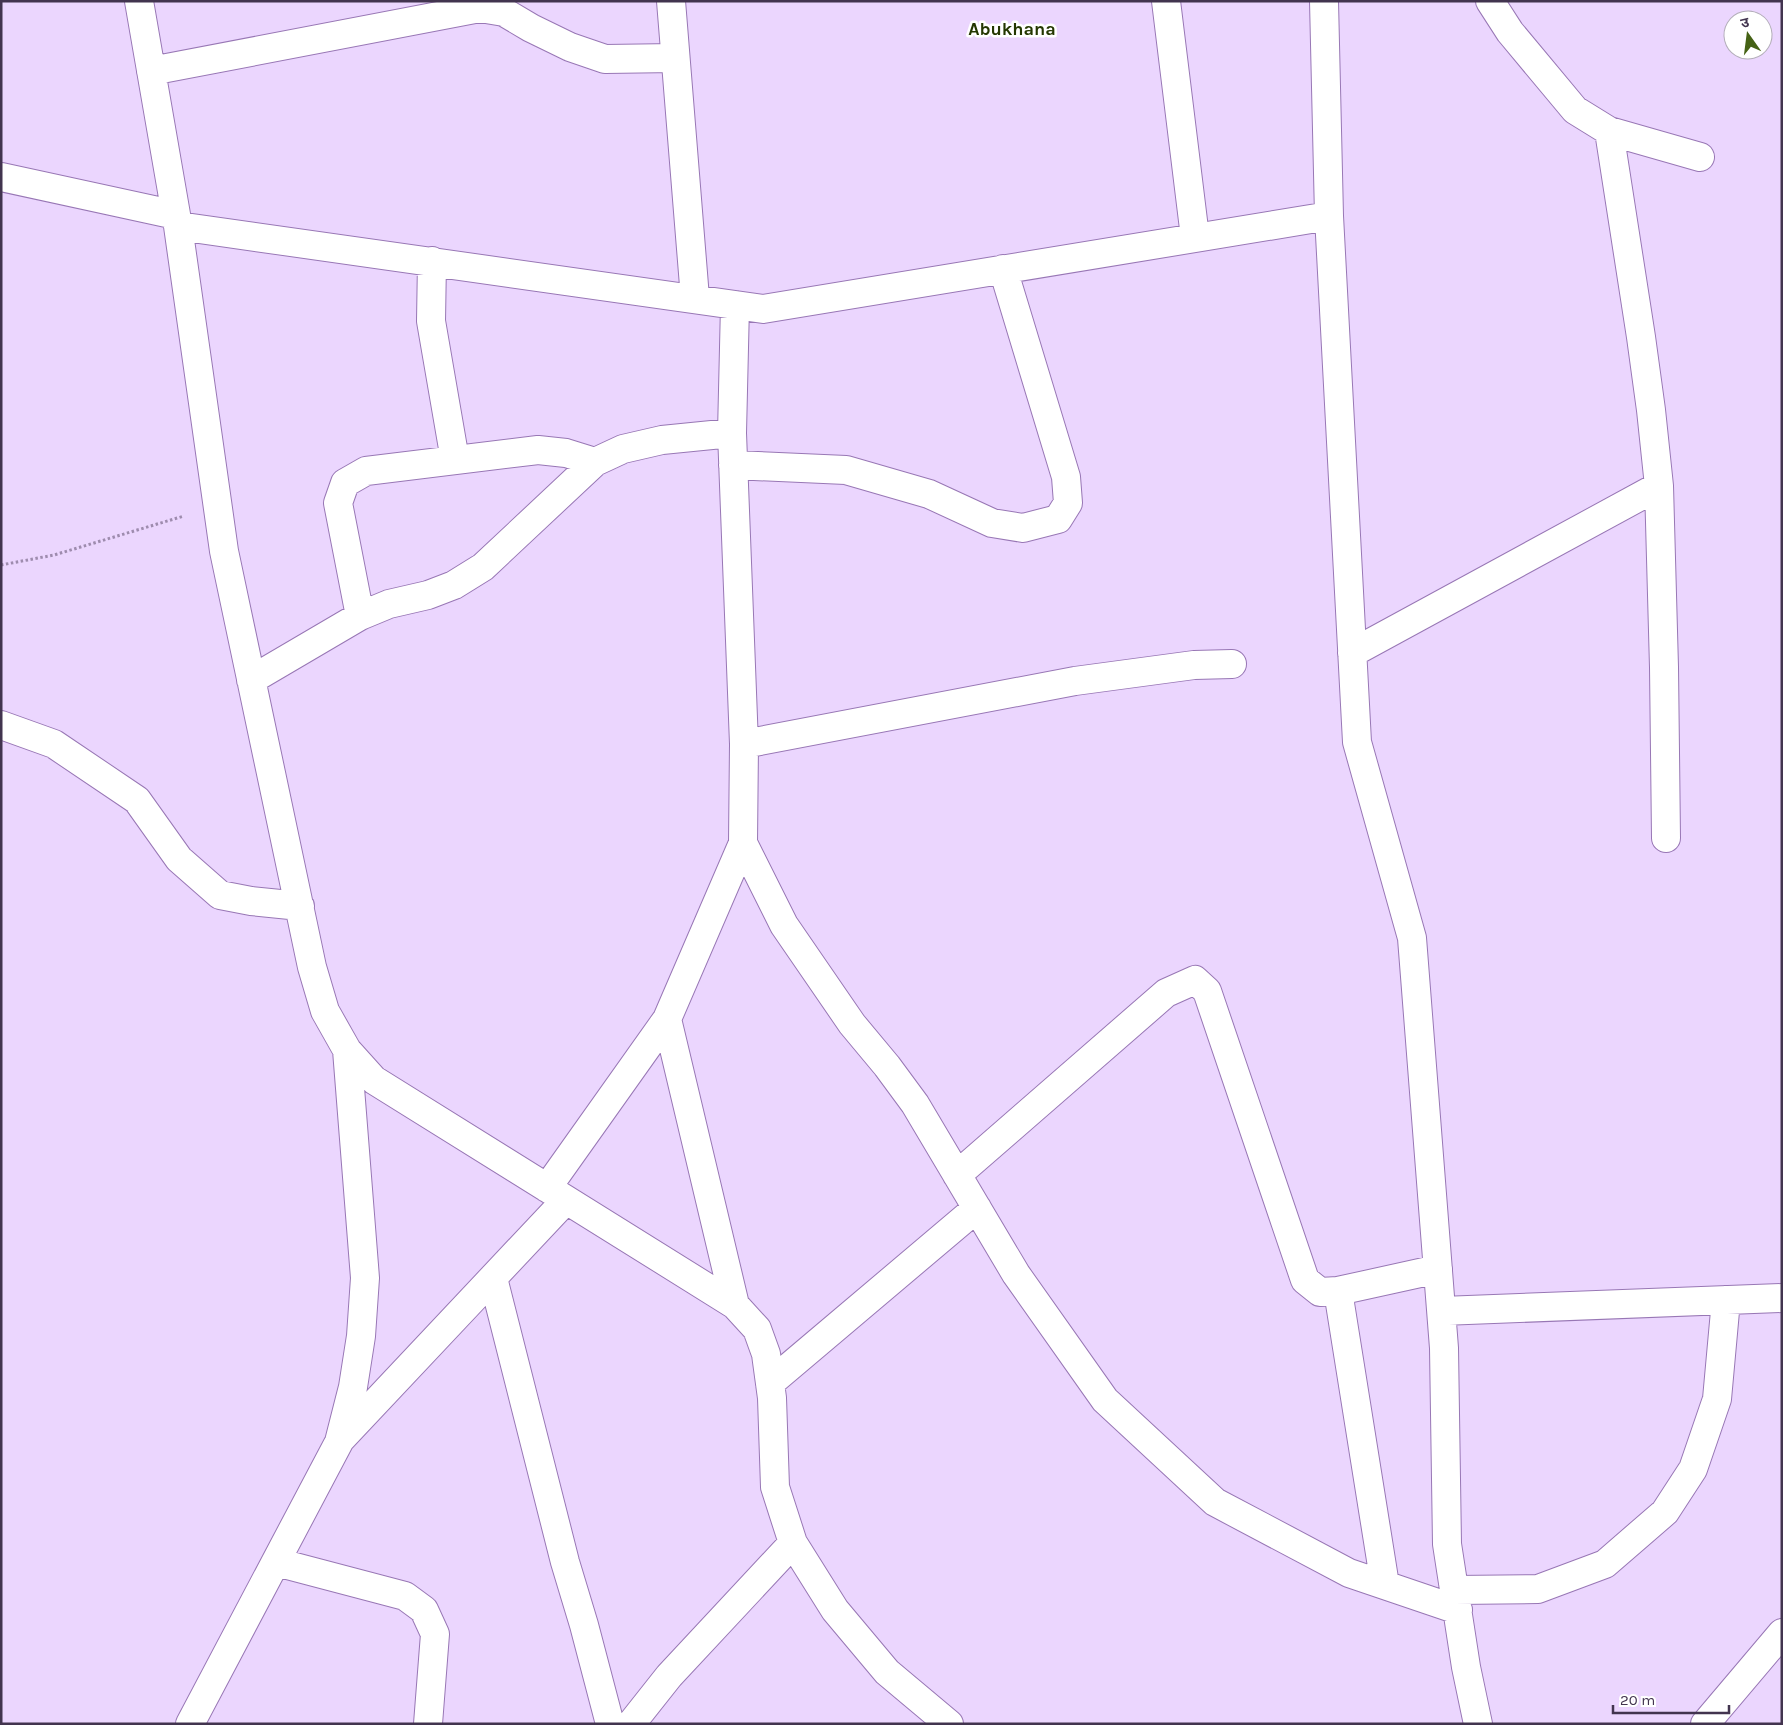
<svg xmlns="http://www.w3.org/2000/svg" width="1783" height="1725" font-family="Karla,'Noto Sans Devanagari',sans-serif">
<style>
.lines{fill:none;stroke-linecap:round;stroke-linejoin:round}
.minor-casing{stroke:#9877b5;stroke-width:30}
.path{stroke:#9e8cae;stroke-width:3;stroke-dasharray:2.5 2.5;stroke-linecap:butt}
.minor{stroke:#fff;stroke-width:28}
.labels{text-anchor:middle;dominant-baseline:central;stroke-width:5;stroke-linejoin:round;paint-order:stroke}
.quarter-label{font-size:18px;font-weight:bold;fill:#243701;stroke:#fff}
</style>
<rect width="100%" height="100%" fill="#ebd6fe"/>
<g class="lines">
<defs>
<path id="minor" d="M139,1L178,226L224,551L312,967L325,1011L347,1050L374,1080L735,1305L757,1329L766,1354L772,1398L775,1487L793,1543L835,1610L887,1672L949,1724
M671,1L695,298
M1166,1L1195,237
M1324,1L1329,216L1357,742L1412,938L1444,1348L1447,1544L1466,1667L1478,1724
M1490,1L1510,32L1575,110L1609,131L1700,157
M151,71L480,8L504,12L531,28L570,47L605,59L675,58
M1609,131L1641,337L1651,410L1659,486L1664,667L1666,838
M1,177L176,215
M178,226L763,309L1329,216
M432,261L431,321L455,460
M735,305L732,433L744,744L743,843L784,925L852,1024L887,1066L915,1104L1016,1274L1105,1400L1215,1502L1349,1573L1458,1610
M733,465L846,470L929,494L992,523L1023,528L1058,519L1068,503L1066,477L1003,269
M360,616L338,503L345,483L366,471L538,450L566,453L595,462
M1352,653L1659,486
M251,680L360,616L389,604L428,595L454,585L483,567L595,462L623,449L662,440L732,433
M1,725L54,744L137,800L179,859L220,895L251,901L300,906
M744,744L1075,681L1194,665L1232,664
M667,1019L735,1305
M957,1175L1166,993L1195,980L1207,991L1305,1280L1320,1292L1338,1291L1438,1269
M547,1188L667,1019L743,843
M493,1278L565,1562L584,1625L610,1724
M1338,1291L1385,1585
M1442,1311L1782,1298
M770,1383L977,1208
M341,1439L566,1200
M276,1562L405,1596L424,1610L435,1634L428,1724
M1455,1590L1538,1589L1605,1564L1665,1512L1693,1469L1717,1399L1726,1300
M190,1724L339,1442L353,1387L361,1336L365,1278L347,1050
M631,1724L669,1676L793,1543
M1705,1724L1782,1633"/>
</defs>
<!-- minor casing -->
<use href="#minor" class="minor-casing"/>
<!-- path -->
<path class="path" d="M1,565L54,555L184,516"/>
<!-- minor -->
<use href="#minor" class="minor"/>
</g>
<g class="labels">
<!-- quarter labels -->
<g class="quarter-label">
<text x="1012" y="29">Abukhana</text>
</g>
</g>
<!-- border -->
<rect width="1783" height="1725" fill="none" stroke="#42344f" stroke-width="5"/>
<!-- north arrow -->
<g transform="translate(1748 35) rotate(346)"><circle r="24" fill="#ffffff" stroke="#b3aeb9"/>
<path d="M0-4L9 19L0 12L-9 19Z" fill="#456215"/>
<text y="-8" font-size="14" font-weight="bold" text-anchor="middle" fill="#42344f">उ</text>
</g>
<!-- scale -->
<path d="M1613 1705v8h116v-8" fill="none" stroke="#42344f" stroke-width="2.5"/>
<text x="1620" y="1705" font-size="15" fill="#42344f" stroke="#ffffff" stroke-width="4" paint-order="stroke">20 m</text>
</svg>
